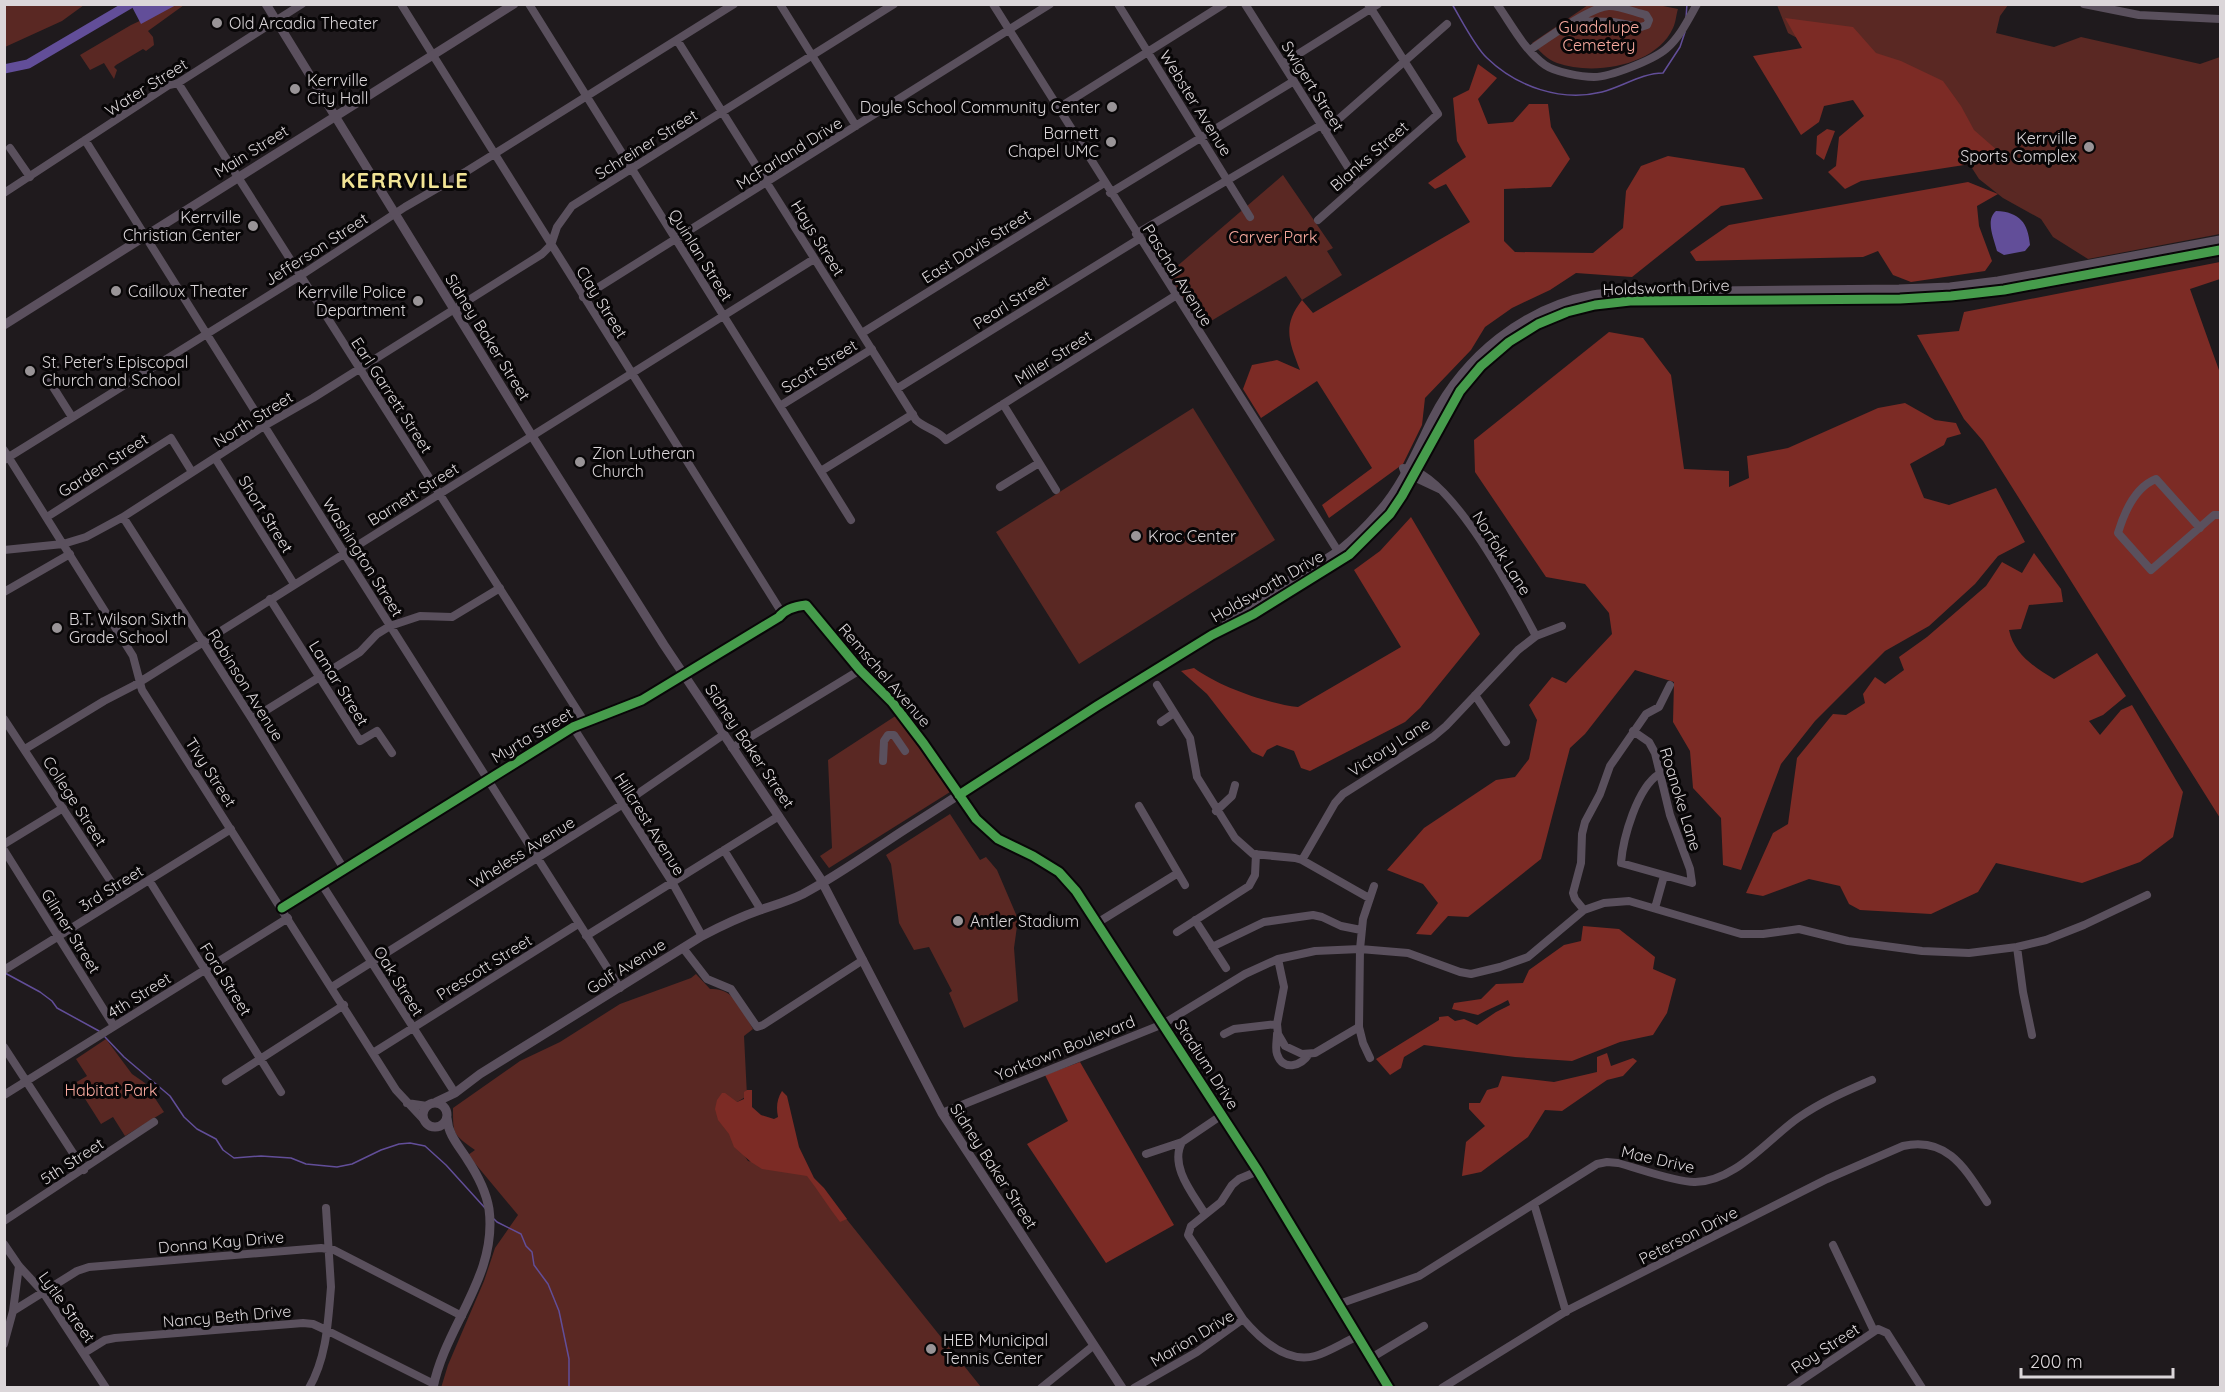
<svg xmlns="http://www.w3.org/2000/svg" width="2225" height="1392" font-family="Quicksand,sans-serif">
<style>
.green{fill:#5a2823}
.forest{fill:#7c2b25}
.water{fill:#624e99}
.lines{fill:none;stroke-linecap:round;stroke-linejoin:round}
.stream{stroke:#624e99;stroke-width:1.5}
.river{stroke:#624e99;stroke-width:9}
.minor{stroke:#5a505d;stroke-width:8}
.major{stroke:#5b505e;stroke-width:9}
.cycleway-casing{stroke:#080607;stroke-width:13}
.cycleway{stroke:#469c4c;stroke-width:9}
.poi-dot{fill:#999497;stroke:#080607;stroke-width:2}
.labels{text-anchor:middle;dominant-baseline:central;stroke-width:6;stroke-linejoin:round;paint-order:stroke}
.poi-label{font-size:16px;fill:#dbd6d9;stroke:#080607;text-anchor:start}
.park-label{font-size:16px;fill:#f9aa9f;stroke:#080607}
.street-label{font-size:16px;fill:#dbd6d9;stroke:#080607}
.district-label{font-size:22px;font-weight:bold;letter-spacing:1.5px;fill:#f2e495;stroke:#080607}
</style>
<rect width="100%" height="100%" fill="#1f1a1d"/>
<!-- green -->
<path class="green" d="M5,4H84V5L62,21L5,47Z
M174,5H184L148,31L153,37L154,45L146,51L143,49L116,65L114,67L117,70L114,79L104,63L90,70L80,55L131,25Z
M1588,5H1658L1678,9C1676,15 1676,22 1673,28C1656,66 1593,76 1557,63C1546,59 1540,51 1532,43Z
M1777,5H2008L2000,16L1996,33L2054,47L2081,37L2200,64L2220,57V234L2088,259L2053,237L2041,219L2003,198L1979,179L1938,115L1788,33Z
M1283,175L1333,248L1327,251L1342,275L1302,300L1286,276L1201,327L1168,274Z
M1193,408L1275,540L1079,664L996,532Z
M897,715L950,792L829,868L820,856L832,848L828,760Z
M950,814L980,860L986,857L997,870L1018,919L1014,948L1018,1001L964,1028L949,993L952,991L929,947L914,950L899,923L891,864L886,855Z
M696,974L710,989C734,987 742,1010 753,1029L744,1036L747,1096L717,1114L748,1161L808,1171L981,1387L441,1388L448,1365L484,1281L495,1248L518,1215L468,1155L475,1150C453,1134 453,1135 453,1108L520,1061L560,1042L620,1004L691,978Z
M106,1039L132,1074L145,1083L164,1112L125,1136L113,1117L101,1124L75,1083L87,1076L76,1059Z"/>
<!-- forest -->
<path class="forest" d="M1785,18L1853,27L1876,53L1901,61L1943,81L1961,106L1974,130L1998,151L1990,161L1861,181L1845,189L1828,172L1836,166L1839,137L1864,116L1853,100L1824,106L1819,122L1801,135L1753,56L1802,48Z
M1478,64L1497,78L1478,99L1488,124L1513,122L1529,104H1548L1551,127L1570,159L1551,187L1504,189V241L1515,252L1593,253L1623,228L1626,191L1641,166L1668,156L1744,168L1763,199L1721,206L1632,277L1576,273L1550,290L1512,308L1485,327L1471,350L1425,398L1422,425L1403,464L1329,518L1322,505L1372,468L1317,381L1261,418L1243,389L1252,365L1277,360L1300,370C1289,341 1282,326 1302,300L1313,313L1470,222L1446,184L1435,189L1428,183L1466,157L1457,141L1453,98L1469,90Z
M1827,129L1835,131L1824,160L1816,154L1817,136Z
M1968,182L1998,194L1977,206L1979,226L1992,261L1985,271L1911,282L1893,275L1878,251L1863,257L1696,261L1690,252L1729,225Z
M2220,262V279L2190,289L2220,373V818L1983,441L1964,419L1917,335L1959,331L1964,312Z
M1609,332L1643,338L1671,375L1684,469L1729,471V487L1749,478L1747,456L1788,448L1878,408L1905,403L1935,420L1956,423L1961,434L1947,438L1944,445L1910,464L1924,498L1949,505L1996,488L2025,542L1998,556L1975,584L1929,626L1885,651L1815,721L1781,764L1741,870L1723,865L1721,818L1693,788L1690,751L1673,722L1674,682L1635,670L1585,734L1570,748L1541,859L1468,917L1448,916L1431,935L1416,934L1438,903L1423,884L1387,870L1424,828L1496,780L1515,777L1529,759L1537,720L1529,705L1552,677L1566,683L1612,634L1609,613L1585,584L1546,577L1475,472L1474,440Z
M1411,517L1480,634L1420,708L1405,722L1310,771L1301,768L1294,751L1277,745L1267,750L1263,757L1252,752L1207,694L1181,671L1194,668C1220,687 1266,703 1298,707L1401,647L1354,570L1380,551Z
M2034,553L2061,589L2063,602L2029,605L2021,629L2009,630C2014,654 2034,667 2054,679L2097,653L2126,696L2103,715L2089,721L2100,735L2121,710L2132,705L2183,792L2173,837L2140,862L2082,883L1996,863L1978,892L1931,914L1860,910L1849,904L1840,886L1809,879L1763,896L1746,893L1773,833L1788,824L1797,758L1833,714L1846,715L1865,703L1863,694L1875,677L1885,684L1904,670L1899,657L1927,637L1986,586L2002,562L2022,573Z
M1583,926L1619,929L1655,957L1653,969L1676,979L1667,1013L1653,1035L1620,1042L1572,1061L1515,1057L1424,1045L1404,1057L1401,1068L1390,1075L1376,1059L1439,1020V1017L1448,1016L1455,1021L1464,1019L1477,1025L1496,1012L1510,1005L1508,1000C1498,1006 1488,1009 1478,1015L1452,1009L1454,1003L1481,999L1496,984L1523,983L1529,970L1564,945L1581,941Z
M1607,1053L1611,1066L1633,1058L1637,1061L1623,1076L1607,1080L1562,1111L1545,1110L1528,1137L1481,1172L1462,1176L1466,1142L1485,1126L1469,1109V1103H1480L1487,1090L1498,1087L1502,1076L1554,1082L1597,1072V1057Z
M1080,1062L1174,1225L1106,1263L1027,1144L1068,1121L1045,1075Z
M747,1090H752V1107L761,1115L774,1119L778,1117C776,1107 777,1099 782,1091L787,1096L799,1147L814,1178L824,1188L847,1219L840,1222C828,1207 819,1191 807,1176L762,1169L751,1162L734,1147L729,1134L718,1120L715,1109L717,1100L722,1093H725L737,1102L744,1099V1092Z"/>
<!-- water -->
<path class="water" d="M131,5H176L141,24Z
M1996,211C2020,212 2028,223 2030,245L2025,251L2004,255L1997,251C1994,239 1985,220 1996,211Z"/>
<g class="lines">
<!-- stream -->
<path class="stream" d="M1452,4C1461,19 1475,47 1487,58C1517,87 1561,102 1602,92C1622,87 1642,73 1663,73L1680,47L1685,32
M1686,18L1687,4
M5,973L40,992L52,1001L57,1008L99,1031
M105,1037L124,1057L170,1096L184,1117L197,1129L216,1139L223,1150L234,1158L261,1156L291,1158L306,1164L337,1167L352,1164L381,1150L399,1144L410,1143L425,1146L446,1165L485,1208
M494,1219L497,1222L521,1234L526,1246L532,1252L534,1265L548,1284L559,1311L569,1359V1388"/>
<!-- river -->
<path class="river" d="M4,69L28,64L130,4"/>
<!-- minor -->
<path class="minor" d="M401,4L782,613
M529,4L851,520
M780,4L856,126
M993,4L1341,556
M1118,4L1250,217
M1245,4L1358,183
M1497,4C1511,24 1525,51 1545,65C1555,72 1581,77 1594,77C1610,77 1653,60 1666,49C1680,37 1688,20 1697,4
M2084,4L2139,15L2220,19
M677,40L916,420C926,429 938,430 946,440L1175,296
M1530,50C1546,39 1592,6 1609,6C1620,6 1634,12 1646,15L1649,20L1647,25L1641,27L1613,22L1576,21
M1284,63L1378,4
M178,83L584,721
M1057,109L1224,4
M1325,131L1447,24
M85,140L344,553L620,988
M10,148L30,177
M4,193L169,85L178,83L302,4
M1110,193L1294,81
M1318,220L1438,114L1368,4
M1136,234L1321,125
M583,297L1050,4
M862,333L1104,183
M48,379L72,417
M898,388L1139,239
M1003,404L1056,490
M780,406L872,349
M4,450L133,656L142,690L396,1090L424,1120
M215,458L294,584
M4,460L300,276L405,207L467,171L734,4
M821,471L913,414
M1000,487L1039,463
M1439,489L1405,473L1403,468C1449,469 1515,597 1536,636
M47,517L171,438L192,472
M123,517L252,719L344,869
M2200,528L2156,479C2135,487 2124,513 2118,533L2151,570L2214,515H2220
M4,550L63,544L86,537L123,517L264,426L313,398L542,254L551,245L557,227L572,206L894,4
M4,592L70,554
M270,599L360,741L377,731L392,753
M1157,685L1190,738L1197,777L1235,838L1253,854L1295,858L1302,860L1369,898
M1475,695L1506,742
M4,719L121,897
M252,719L360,652L377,634L390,626L420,616L452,617L500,588
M1161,722L1174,713
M573,727L672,882L702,936
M1633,731L1649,742L1655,753L1670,815L1690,869L1692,883L1621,863C1623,838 1637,788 1659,774
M732,748L860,670
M25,749L104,701L135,685L814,259
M883,761L884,741L888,735H894L905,751
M1139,806L1185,885
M1216,811L1232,796L1235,785
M4,844L63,808
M4,850L114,1026
M724,850L761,910
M1302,860L1335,803L1343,794L1433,737L1446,726L1518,650L1536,636L1562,626
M149,880L281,1092
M321,883L455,1093
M282,908L573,727L642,700L779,617C785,609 796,606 806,605L860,670L892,702L924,744L976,819L998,839L1033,856L1059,872L1076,891L1258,1171L1389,1388
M1655,908L1664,876
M1584,910L1575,899L1573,893L1581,863L1582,834L1585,822L1600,794L1610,766L1646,714L1659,707L1670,685
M1195,920L1226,968
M1097,923L1178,873
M1177,932L1249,886L1255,875L1256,854
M586,936L779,816
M1212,947L1264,922L1313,915L1322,917L1341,926L1361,930
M2017,947L2023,992L2032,1035
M683,948L707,979L731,989L757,1027L763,1025L863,960
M1278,959L1284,987L1277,1024L1278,1034L1285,1046L1302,1054L1315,1053L1359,1027
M4,970L231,829
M332,987L623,804L723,735
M1224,1034L1234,1029L1277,1024
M1277,1034C1277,1040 1275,1049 1277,1054C1283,1072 1301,1066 1309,1054
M4,1047L84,1170
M373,1053L578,924
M1370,1058L1363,1043L1359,1027L1360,949L1363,919L1374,886
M226,1081L344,1005
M4,1095L288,918
M407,1103L427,1106
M942,1113L1163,1024L1245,974L1278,959L1315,951L1360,949L1408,953L1460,972L1471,974L1500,967L1528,957L1584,910L1604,903L1629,901L1741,934H1763L1799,929L1848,941L1922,951L1969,953L2017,947L2046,940L2084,925L2147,895
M1146,1154L1182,1142
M1534,1204L1566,1312
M1205,1214C1193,1194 1169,1166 1182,1142L1222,1115
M4,1221L154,1122
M4,1244L19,1266L43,1292L106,1388
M1833,1245L1874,1331
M1339,1304L1419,1276L1597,1164L1607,1162L1618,1163C1637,1168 1675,1182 1694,1182C1734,1183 1768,1139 1798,1118C1821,1102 1846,1091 1872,1080
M13,1311L19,1266
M1243,1319L1188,1235L1191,1226L1221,1202L1232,1185L1239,1179L1258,1171
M4,1344L13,1311L77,1271L89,1267L321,1248L334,1250L462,1316
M84,1353L105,1340L115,1338L303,1323L313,1324L326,1330L434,1384
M1371,1358L1424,1326
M309,1388C327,1357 328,1321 331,1287L326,1208
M1041,1388L1093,1346
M1134,1388L1197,1352L1243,1319C1260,1339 1286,1364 1315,1356C1329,1352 1344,1342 1358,1336
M1442,1388L1568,1310L1827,1179L1903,1146C1948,1136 1966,1170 1987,1202
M1790,1388L1878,1329L1887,1333L1922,1388"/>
<!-- major -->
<path class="major" d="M266,4L532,436L664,645L820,878L942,1113L1122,1388
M4,325L514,4
M1226,624C1234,618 1242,610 1250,604C1279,584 1312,570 1340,550C1354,539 1367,526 1379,512C1403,485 1417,450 1433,418C1465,356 1524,308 1593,295C1605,293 1618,293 1630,292L1899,289L1950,287L1998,281L2220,240
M436,1102L455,1093L480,1074L702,936C721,926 740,917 760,910C775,905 789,901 803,894C837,876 869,853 901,832C984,779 1066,725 1150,673C1199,643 1250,616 1299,586C1316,576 1334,567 1349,555C1377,532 1400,503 1418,470C1427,453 1434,436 1444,419C1487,342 1543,310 1630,301L1900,299L1951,296L2004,290L2220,250
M423 1115a12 12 0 1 1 24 0a12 12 0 1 1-24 0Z
M433,1388C445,1326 498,1276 489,1209C486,1191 477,1174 467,1159C459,1146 448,1135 447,1118"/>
<defs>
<path id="cycleway" d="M959,795L1097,706L1212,635L1254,614L1349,555L1390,514L1402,496L1460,391L1481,366L1509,342L1538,324L1567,312L1595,305L1630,301L1900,299L1951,296L2004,290L2220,250
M282,908L573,727L642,700L779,617C785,609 796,606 806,605L860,670L892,702L924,744L976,819L998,839L1033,856L1059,872L1076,891L1258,1171L1389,1388"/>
</defs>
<!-- cycleway casing -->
<use href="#cycleway" class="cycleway-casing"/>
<!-- cycleway -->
<use href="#cycleway" class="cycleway"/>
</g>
<!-- markers -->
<g class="poi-dot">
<circle cx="217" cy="23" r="6"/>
<circle cx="295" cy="89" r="6"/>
<circle cx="1112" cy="107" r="6"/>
<circle cx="1111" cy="142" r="6"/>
<circle cx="2089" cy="147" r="6"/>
<circle cx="253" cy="226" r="6"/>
<circle cx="116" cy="291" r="6"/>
<circle cx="418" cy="301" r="6"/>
<circle cx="30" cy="371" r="6"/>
<circle cx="580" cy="462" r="6"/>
<circle cx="1136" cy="536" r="6"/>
<circle cx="57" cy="628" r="6"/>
<circle cx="958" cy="921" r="6"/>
<circle cx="931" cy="1349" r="6"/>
</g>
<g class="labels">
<!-- poi labels -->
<g class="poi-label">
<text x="229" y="23">Old Arcadia Theater</text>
<text x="307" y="80">Kerrville<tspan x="307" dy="18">City Hall</tspan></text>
<text x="1100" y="107" text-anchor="end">Doyle School Community Center</text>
<text x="1099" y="133" text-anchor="end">Barnett<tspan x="1099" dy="18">Chapel UMC</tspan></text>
<text x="2077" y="138" text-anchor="end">Kerrville<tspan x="2077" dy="18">Sports Complex</tspan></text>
<text x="241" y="217" text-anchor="end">Kerrville<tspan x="241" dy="18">Christian Center</tspan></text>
<text x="128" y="291">Cailloux Theater</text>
<text x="406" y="292" text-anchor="end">Kerrville Police<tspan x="406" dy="18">Department</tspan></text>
<text x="42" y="362">St. Peter's Episcopal<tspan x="42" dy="18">Church and School</tspan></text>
<text x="592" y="453">Zion Lutheran<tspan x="592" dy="18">Church</tspan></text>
<text x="1148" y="536">Kroc Center</text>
<text x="69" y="619">B.T. Wilson Sixth<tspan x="69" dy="18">Grade School</tspan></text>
<text x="970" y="921">Antler Stadium</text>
<text x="943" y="1340">HEB Municipal<tspan x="943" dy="18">Tennis Center</tspan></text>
</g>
<!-- park labels -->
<g class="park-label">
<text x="1599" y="27">Guadalupe<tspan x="1599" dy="18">Cemetery</tspan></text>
<text x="1273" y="237">Carver Park</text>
<text x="111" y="1090">Habitat Park</text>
</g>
<!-- street labels -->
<g class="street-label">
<text transform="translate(1313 86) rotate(58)">Swigert Street</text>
<text transform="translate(146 87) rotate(-32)">Water Street</text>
<text transform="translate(1196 103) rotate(58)">Webster Avenue</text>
<text transform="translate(646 144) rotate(-32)">Schreiner Street</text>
<text transform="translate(251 151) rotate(-32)">Main Street</text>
<text transform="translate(789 153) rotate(-32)">McFarland Drive</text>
<text transform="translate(1369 156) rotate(-41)">Blanks Street</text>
<text transform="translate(818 238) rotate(58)">Hays Street</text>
<text transform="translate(976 246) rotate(-32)">East Davis Street</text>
<text transform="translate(316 249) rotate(-33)">Jefferson Street</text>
<text transform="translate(701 255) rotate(58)">Quinlan Street</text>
<text transform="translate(1178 275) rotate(58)">Paschal Avenue</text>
<text transform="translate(1666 287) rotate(-2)">Holdsworth Drive</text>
<text transform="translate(602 302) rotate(58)">Clay Street</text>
<text transform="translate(1011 302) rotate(-32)">Pearl Street</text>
<text transform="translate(488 337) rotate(58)">Sidney Baker Street</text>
<text transform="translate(1053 357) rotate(-32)">Miller Street</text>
<text transform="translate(819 366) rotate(-32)">Scott Street</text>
<text transform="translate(392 395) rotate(57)">Earl Garrett Street</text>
<text transform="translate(253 419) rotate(-32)">North Street</text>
<text transform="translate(103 465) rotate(-33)">Garden Street</text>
<text transform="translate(413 494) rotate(-32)">Barnett Street</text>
<text transform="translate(266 514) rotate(58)">Short Street</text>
<text transform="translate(1502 553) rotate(58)">Norfolk Lane</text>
<text transform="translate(363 557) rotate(58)">Washington Street</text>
<text transform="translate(1267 586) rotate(-30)">Holdsworth Drive</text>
<text transform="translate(885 675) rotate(49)">Remschel Avenue</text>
<text transform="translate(339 683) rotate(58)">Lamar Street</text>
<text transform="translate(246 685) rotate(58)">Robinson Avenue</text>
<text transform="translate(532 735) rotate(-31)">Myrta Street</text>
<text transform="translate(750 746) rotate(56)">Sidney Baker Street</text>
<text transform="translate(1389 747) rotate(-33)">Victory Lane</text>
<text transform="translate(211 772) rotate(57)">Tivy Street</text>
<text transform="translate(1681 799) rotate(73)">Roanoke Lane</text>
<text transform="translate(75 801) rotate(57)">College Street</text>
<text transform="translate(650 824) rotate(58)">Hillcrest Avenue</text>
<text transform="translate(522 852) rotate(-32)">Wheless Avenue</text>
<text transform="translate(111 888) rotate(-32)">3rd Street</text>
<text transform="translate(71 931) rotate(58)">Gilmer Street</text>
<text transform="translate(626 966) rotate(-32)">Golf Avenue</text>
<text transform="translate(484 967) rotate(-32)">Prescott Street</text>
<text transform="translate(226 979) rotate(58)">Ford Street</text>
<text transform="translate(399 981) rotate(58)">Oak Street</text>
<text transform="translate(139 995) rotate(-32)">4th Street</text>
<text transform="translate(1065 1048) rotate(-22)">Yorktown Boulevard</text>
<text transform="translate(1207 1064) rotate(57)">Stadium Drive</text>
<text transform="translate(1658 1159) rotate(13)">Mae Drive</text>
<text transform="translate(72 1161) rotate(-33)">5th Street</text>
<text transform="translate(994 1166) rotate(57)">Sidney Baker Street</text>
<text transform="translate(1688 1235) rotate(-27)">Peterson Drive</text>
<text transform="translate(221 1242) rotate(-5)">Donna Kay Drive</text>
<text transform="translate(67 1307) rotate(54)">Lytle Street</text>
<text transform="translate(227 1316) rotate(-5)">Nancy Beth Drive</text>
<text transform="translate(1192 1338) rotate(-31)">Marion Drive</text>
<text transform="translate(1825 1348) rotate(-33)">Roy Street</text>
</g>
<!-- district labels -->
<g class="district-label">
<text x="405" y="180">KERRVILLE</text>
</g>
</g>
<!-- border -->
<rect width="2225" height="1392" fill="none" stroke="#dbd6d9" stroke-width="12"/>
<!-- scale -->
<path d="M2021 1368v9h152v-9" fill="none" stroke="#dbd6d9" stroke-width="3"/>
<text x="2030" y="1368" font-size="18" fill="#dbd6d9" stroke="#080607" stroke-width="4.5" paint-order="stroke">200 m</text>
</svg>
